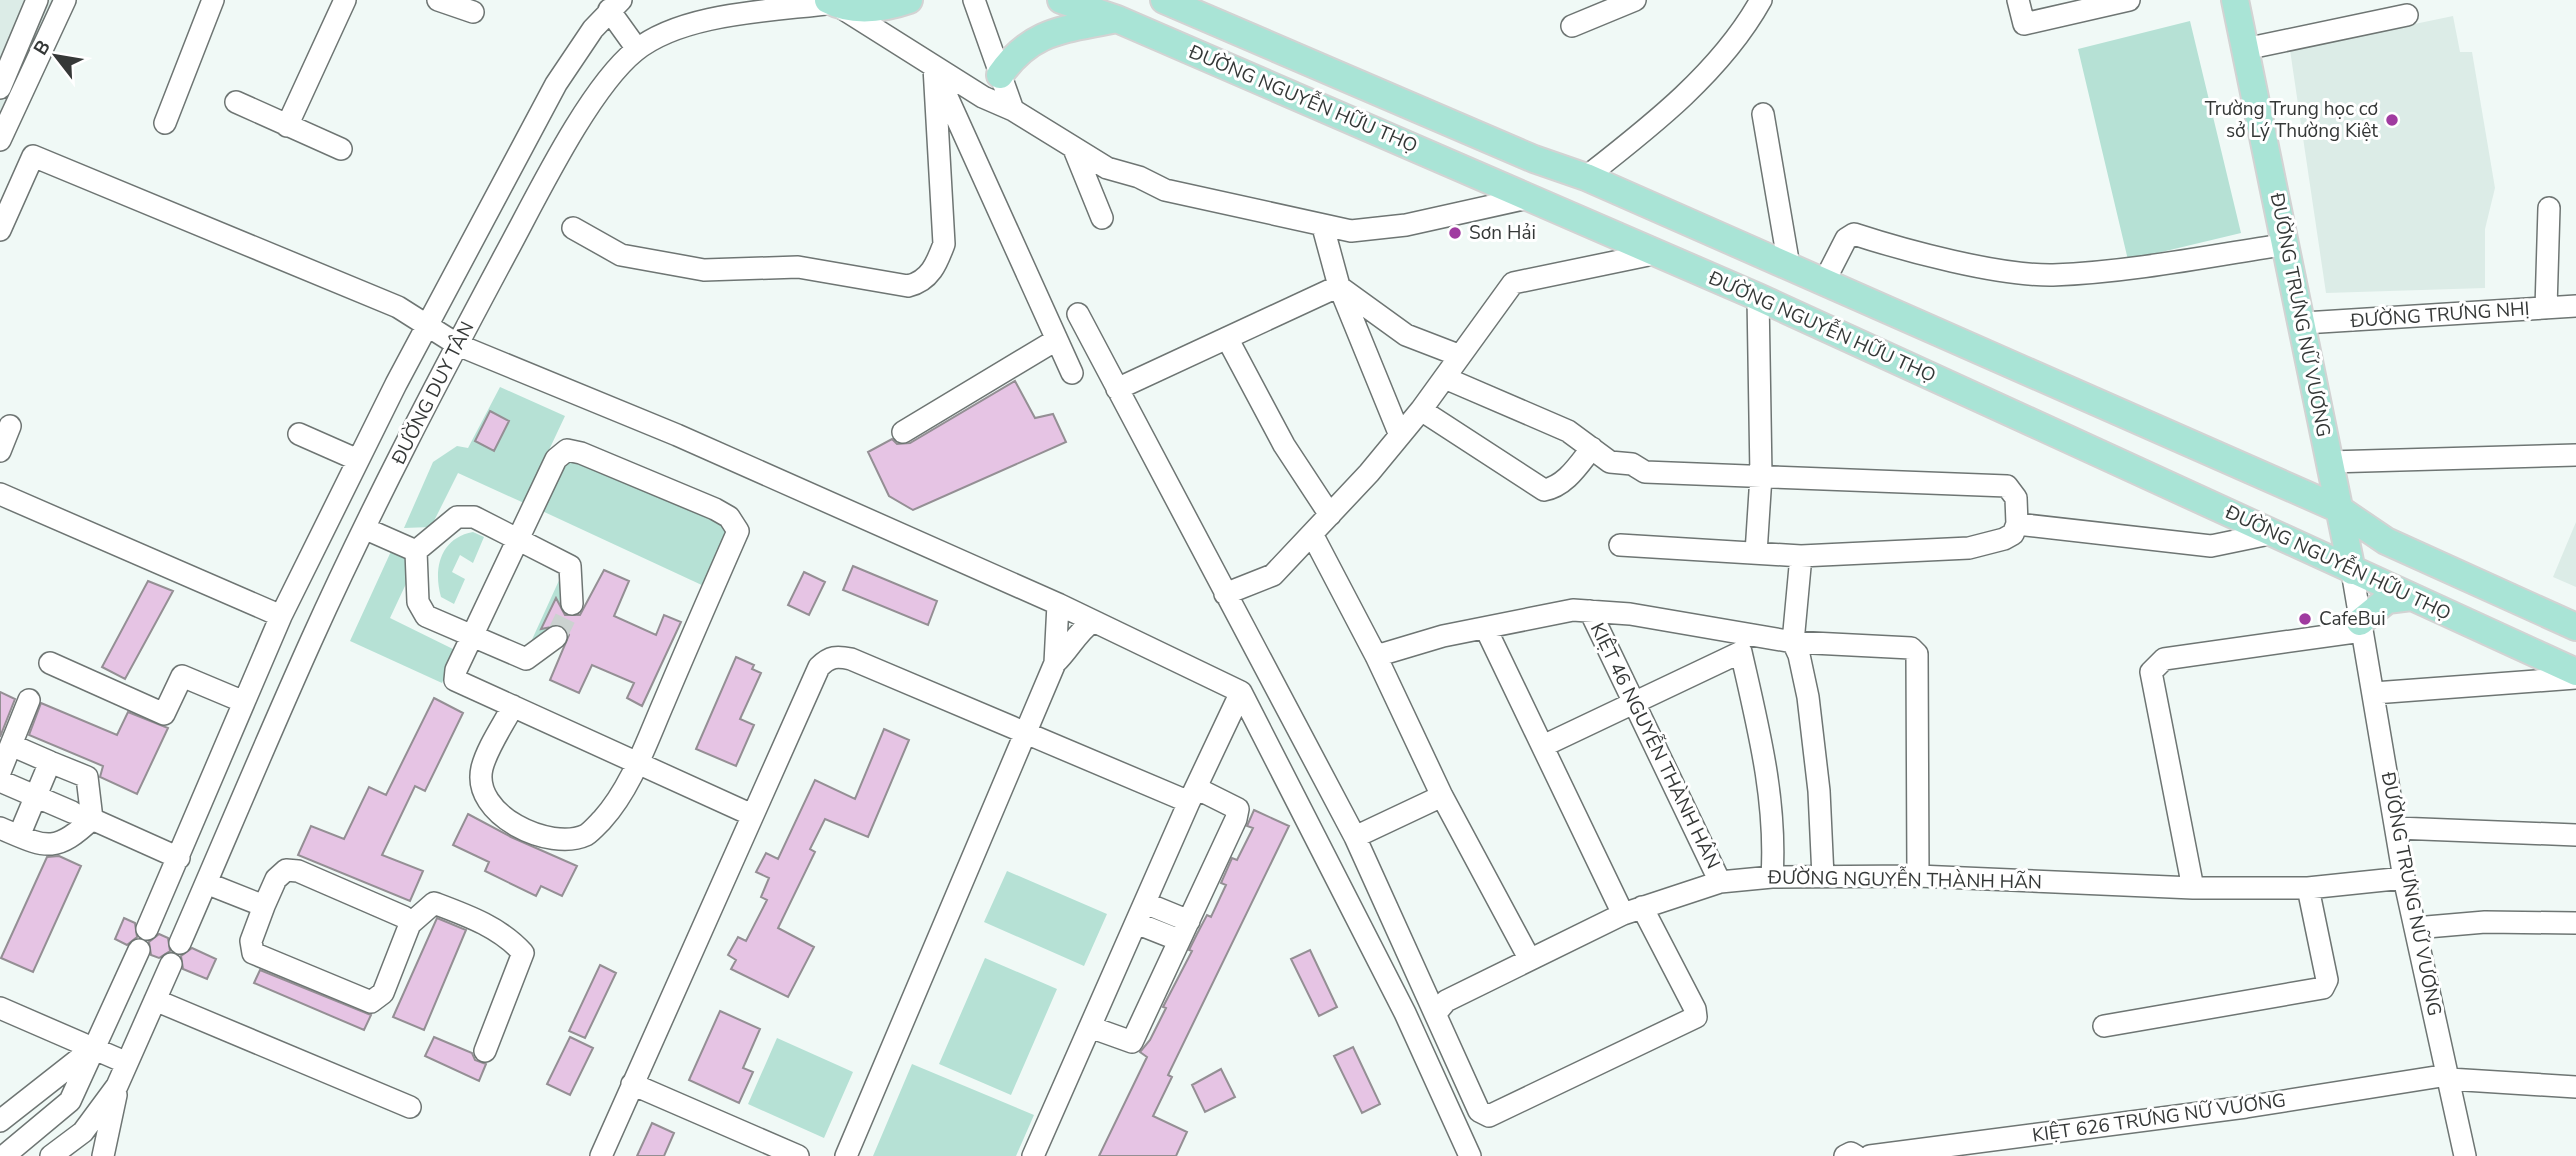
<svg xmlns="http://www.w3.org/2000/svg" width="2576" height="1156" font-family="'Nunito Sans',sans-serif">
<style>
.built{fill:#dcece7}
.green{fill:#b6e1d5}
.building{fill:#e6c4e4;stroke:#948f94;stroke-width:2}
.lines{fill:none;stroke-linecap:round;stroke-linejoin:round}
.minor-tunnel{stroke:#cbd2d0;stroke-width:21;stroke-dasharray:21 10;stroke-linecap:butt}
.minor-casing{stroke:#6e7573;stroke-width:24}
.major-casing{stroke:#d3d3d3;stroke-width:30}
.minor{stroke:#fff;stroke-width:21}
.major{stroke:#a9e4d6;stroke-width:26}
.poi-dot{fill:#a03ba0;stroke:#fff;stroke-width:2.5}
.labels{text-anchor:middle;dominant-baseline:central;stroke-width:6;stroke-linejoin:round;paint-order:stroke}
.street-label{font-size:19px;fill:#353837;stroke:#fff}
.poi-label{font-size:19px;fill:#353837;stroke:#fff;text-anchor:start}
</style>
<rect width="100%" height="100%" fill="#f0f9f6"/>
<!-- built -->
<path class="built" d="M0,0H54L0,123Z
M2453,16L2460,52H2472L2495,188L2485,229V288L2326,293L2290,50Z
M2576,522V587L2553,577Z"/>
<!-- green -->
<path class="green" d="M2190,21L2241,233L2128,260L2078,49Z
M500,387L565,416L524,503L458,473L431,527L404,528L433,462L457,446L468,448Z
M577,459L718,519L729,530L706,587L540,510L563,464Z
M473,532L484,537L473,563L460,555L452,572L465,579L454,604L441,597C433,569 440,538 473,532Z
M393,547L406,555L412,571L390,618L457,651L442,683L350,641Z
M561,576C563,581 566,589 565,594C564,613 546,637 530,644Z
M1007,871L1107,914L1084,966L984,922Z
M985,958L1057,989L1011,1095L939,1064Z
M777,1038L853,1072L824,1138L748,1104Z
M912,1064L1034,1115L1016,1156H873Z"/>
<!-- building -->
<path class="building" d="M1015,381L1035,418L1053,414L1066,442L913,510L889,496L868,452L892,439L897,444L910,443Z
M490,411L509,421L494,451L475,441Z
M853,566L937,601L928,625L843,590Z
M604,570L629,581L614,616L656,635L664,615L681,622L642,706L627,698L634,683L592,665L579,693L550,680L569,635L561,625L541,629L556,598L565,615H580Z
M804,572L825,582L809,615L788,605Z
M148,581L173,591L125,679L102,667Z
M736,657L754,665L752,669L761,673L740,719L754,725L736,766L696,749Z
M0,692L15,699L0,737Z
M434,698L463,713L425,791L415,786L382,855L423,871L410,901L298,855L311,826L344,839L369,787L386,795Z
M41,703L117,735L128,712L168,728L137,794L100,777L103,766L29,735Z
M884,729L909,740L868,837L825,819L810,849L815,852L778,928L814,947L788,997L731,969L736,960L728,955L738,937L746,941L767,900L761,897L769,878L756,872L766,853L778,859L815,780L855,799Z
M1254,810L1289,826L1168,1075L1172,1077L1153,1116L1187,1132L1176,1156H1099L1147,1057L1140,1052L1150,1040L1166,1008L1163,1007L1192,951L1189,950L1197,934L1207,915L1211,917L1226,885L1221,883L1232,858L1237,860L1253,828L1247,826Z
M468,814L511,837L577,866L562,896L541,886L536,896L485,871L489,862L453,845Z
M59,856L81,866L33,972L1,958L47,857Z
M124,918L135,923L137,937L127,945L115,939Z
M437,918L466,930L424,1030L393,1017Z
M159,934L168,938L170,951L159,958L151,955L149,942Z
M192,948L216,959L207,979L183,969L181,956Z
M1310,950L1337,1007L1319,1016L1291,959Z
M600,965L616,973L585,1038L569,1031Z
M260,970L371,1015L364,1030L254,983Z
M720,1011L760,1029L743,1068L753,1072L739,1103L689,1080Z
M434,1037L472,1053L475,1060L486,1064L479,1081L425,1056Z
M570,1037L593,1048L570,1095L547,1084Z
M1353,1047L1380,1104L1362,1113L1334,1056Z
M1221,1069L1235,1097L1205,1112L1192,1085Z
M652,1123L674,1133L664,1156H637Z"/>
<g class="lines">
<!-- minor-tunnel -->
<path class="minor-tunnel" d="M556,637L572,604"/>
<defs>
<path id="minor" d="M438,0L473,12
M974,0L1013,110
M2018,0L2024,24L2129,0
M609,10L637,49
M1572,26L1635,0
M2245,49L2407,15
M939,79L1072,373
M0,88L37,0
M236,102L341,149
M1763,114L1789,266
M165,123L213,0
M287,126L345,0
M0,140L65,0
M1074,149L1102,218
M1586,177C1650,127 1721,72 1761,0
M1323,227L1339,286L1399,433
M573,228L621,255L704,270L798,267L908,286C930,281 937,263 944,244L934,67
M0,230L33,156L398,307L458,345L677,435L1058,604L1241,692L1405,1013L1470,1156
M1824,282L1846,239L1854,234C1906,251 1999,276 2053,275C2131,272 2210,256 2287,244
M1341,288L1406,335L1458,355
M2546,308L2549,208
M1078,314L1355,837L1479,1111L1489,1116L1696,1017L1695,1009L1642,907
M2304,323L2576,306
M1227,338L1284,445L1330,515
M1445,378L1568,431L1610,462L1632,464L1645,472L2007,486L2016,498L2017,524L2013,534L2004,539L1969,548L1801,556L1620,545
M1117,389L1339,286
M1421,410L1544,490C1566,486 1579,464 1592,448
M903,432L1056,340
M299,434L358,460
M0,451L10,426
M2329,462L2576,455
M0,494L281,616
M2017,524L2211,546L2274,533
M366,529L416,551L418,602L426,616L526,659L556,637
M1312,534L1376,656L1442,796L1529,958
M416,551L457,517H474L570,566L572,604
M1756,553L1761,476L1758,297
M1801,556L1793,642L1799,655L1808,697L1819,791L1823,877
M2352,571L2404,878L2465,1156
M1225,594L1273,575L1369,473L1421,410L1513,283L1658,253
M1590,611L1720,882
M1486,629L1623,914
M1376,656L1443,636L1573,610L1630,614L1793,642L1911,648L1917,654L1918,876
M50,663L164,714L182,676L244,702
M1055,663L1058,604
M2374,693L2576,678
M513,706C503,725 487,748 482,768C471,815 550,852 586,835C591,832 598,824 602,820C631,788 647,741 664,702C688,645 713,588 738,531L729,517L715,509L581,453L567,450L556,459L456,670L455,680C554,725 653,770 752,815
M11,745L50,762L19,836
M1543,746L1741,652C1758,727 1777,800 1772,877
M50,762L87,777L92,819
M0,772L29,700
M0,781L72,812
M0,828C45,847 54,855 92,819L179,858
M2397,828L2576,835
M1355,837L1442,796
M206,883L264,906L276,879L286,870L298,871L404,917L410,924L434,903C466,915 500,927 523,953L485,1051
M2193,888L2151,672L2164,659L2362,631
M1145,903L1189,921
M264,906L251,941L253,953L371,1002L383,993L410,924
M1136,923L1179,940
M2415,928L2485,922L2576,923
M147,929L281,616L396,384L556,84L593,29L621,0
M180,943C224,842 266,741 311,641C370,510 437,382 505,255C535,200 588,89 635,51C683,12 774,11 834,3L983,97L1013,110L1107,168L1139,177L1165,190L1351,231L1406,225L1532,197
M155,1000L410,1107
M0,1008L127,1063
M1436,1013L1446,1001L1623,914L1720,882L1772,877L1918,876L2193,888H2308L2404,878
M2104,1026L2323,988L2327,980L2308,888
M1090,1027L1132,1042L1236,819L1238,809L1196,788
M2449,1079L2576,1087
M632,1084L798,1156
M0,1121L93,1048
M4,1156L70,1101L139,950
M51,1156L83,1132L117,1086L171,964
M103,1156L116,1095
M601,1156L819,667C830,656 837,656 851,659L1189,802
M846,1156L1055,663C1069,650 1077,632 1093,621
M1033,1156L1189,802L1241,692
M1845,1156L1851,1153L1856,1156
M1870,1156L2246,1107L2448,1075"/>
<path id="major" d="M828,0C853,13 883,9 909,0
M1061,0L1117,19L1758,297L2576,672
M1164,0L1534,159L1586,177L2339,509L2386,541L2576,627
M2235,0L2352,571
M1000,75C1032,29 1065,30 1116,19
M2360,622L2387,600L2411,597"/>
</defs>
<!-- minor casing -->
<use href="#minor" class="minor-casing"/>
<!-- major casing -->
<use href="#major" class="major-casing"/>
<!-- minor -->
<use href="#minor" class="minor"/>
<!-- major -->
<use href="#major" class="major"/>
</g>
<!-- markers -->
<g class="poi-dot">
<circle cx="2392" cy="120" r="7"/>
<circle cx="1455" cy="233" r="7"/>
<circle cx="2305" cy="619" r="7"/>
</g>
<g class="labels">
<!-- street labels -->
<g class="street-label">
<text transform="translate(1303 99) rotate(23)">ĐƯỜNG NGUYỄN HỮU THỌ</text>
<text transform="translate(2300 315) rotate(79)">ĐƯỜNG TRƯNG NỮ VƯƠNG</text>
<text transform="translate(2440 315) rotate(-4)">ĐƯỜNG TRƯNG NHỊ</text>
<text transform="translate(1822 327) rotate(24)">ĐƯỜNG NGUYỄN HỮU THỌ</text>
<text transform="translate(433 393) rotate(-63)">ĐƯỜNG DUY TÂN</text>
<text transform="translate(2338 563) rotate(25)">ĐƯỜNG NGUYỄN HỮU THỌ</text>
<text transform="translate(1655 746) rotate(64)">KIỆT 46 NGUYỄN THÀNH HÂN</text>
<text transform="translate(1905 880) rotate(1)">ĐƯỜNG NGUYỄN THÀNH HÃN</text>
<text transform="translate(2411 894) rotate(79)">ĐƯỜNG TRƯNG NỮ VƯƠNG</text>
<text transform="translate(2159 1118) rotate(-8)">KIỆT 626 TRƯNG NỮ VƯƠNG</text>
</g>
<!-- poi labels -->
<g class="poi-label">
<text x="2378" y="109" text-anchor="end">Trường Trung học cơ<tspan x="2378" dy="22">sở Lý Thường Kiệt</tspan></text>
<text x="1469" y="233">Sơn Hải</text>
<text x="2319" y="619">CafeBui</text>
</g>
</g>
<!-- north arrow -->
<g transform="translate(56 56) rotate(301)" stroke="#ffffff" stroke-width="5" paint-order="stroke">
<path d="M0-5L12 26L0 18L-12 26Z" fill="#353837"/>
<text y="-10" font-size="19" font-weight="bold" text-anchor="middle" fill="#353837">B</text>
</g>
</svg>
